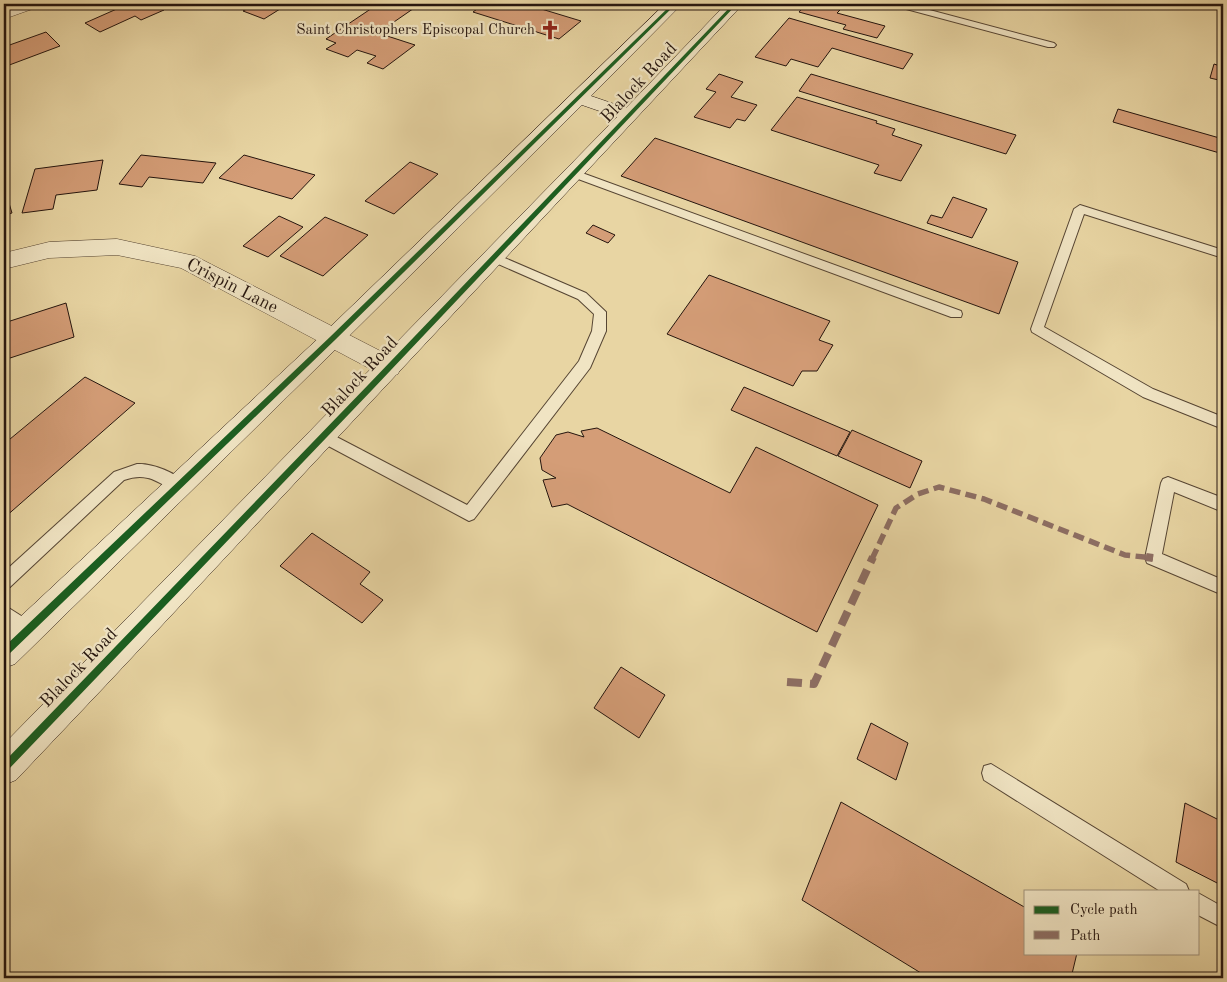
<svg xmlns="http://www.w3.org/2000/svg" width="1227" height="982" font-family="'Old Standard TT',serif">
<style>
.building{fill:#d49d77;stroke:#25150e}
.lines{fill:none;stroke-linecap:round;stroke-linejoin:round}
.lane-casing{stroke:#564533;stroke-width:2}
.street-casing{stroke:#564533;stroke-width:1}
.secondary-casing{stroke:#25150e;stroke-width:1}
.lane{fill:#f0e4c3;fill-rule:evenodd}
.street{fill:#f0e4c3;fill-rule:evenodd}
.secondary{fill:#f0e4c3;fill-rule:evenodd}
.quiet-far1{stroke:#8d6e63;stroke-width:5.5;stroke-dasharray:11 5.5;stroke-linecap:butt}
.quiet{stroke:#8d6e63;stroke-width:8;stroke-dasharray:15 8;stroke-linecap:butt}
.cycleway-casing{stroke:#f0e4c3;stroke-width:3}
.cycleway{fill:#1b5e20;fill-rule:evenodd}
.labels{text-anchor:middle;dominant-baseline:central;stroke-width:4.5;stroke-linejoin:round;paint-order:stroke}
.far-poi-label{font-size:15px;fill:#25150e;stroke:#f0e4c3;text-anchor:end}
.street-label{font-size:18px;fill:#25150e;stroke:#f0e4c3}
</style>
<rect width="100%" height="100%" fill="#e8d5a3"/>
<filter id="stains"><feTurbulence type="fractalNoise" baseFrequency=".004" numOctaves="4"/><feColorMatrix values="0 0 0 0 .2 0 0 0 0 .09 0 0 0 0 .02 0 0 0 .5 -.17"/></filter>
<radialGradient id="worn" r=".72"><stop offset=".6" stop-color="#630" stop-opacity="0"/><stop offset="1" stop-color="#630" stop-opacity=".3"/></radialGradient>
<!-- building -->
<path class="building" d="M128,4H154L164,10L141,20L135,16L100,32L85,23Z
M256,4H288L264,19L243,11Z
M378,4H420L378,33L415,45L383,69L367,63L376,56L357,50L348,57L326,49L336,43L326,39Z
M484,4H525L581,21L559,39L473,12Z
M806,4H831L829,7L840,10L837,13L885,26L877,38L843,29L846,25L799,12Z
M789,18L913,54L903,69L832,48L818,67L791,59L786,66L755,57Z
M46,32L60,46L4,67V47Z
M1214,64L1223,67V81L1210,78Z
M719,74L743,82L731,97L757,105L745,121L737,119L730,128L694,117L716,92L706,89Z
M811,74L1016,135L1006,154L799,91Z
M797,97L877,121L876,123L895,129L892,135L922,145L901,181L874,173L879,165L771,130Z
M1118,109L1223,139V154L1113,122Z
M655,138L1018,262L999,314L621,176Z
M141,155L216,163L203,183L149,177L142,187L119,184Z
M244,155L315,175L292,199L219,178Z
M103,160L97,190L56,195L53,209L22,213L35,169Z
M410,162L438,174L394,214L365,201Z
M5,190L12,213L4,215V191Z
M953,197L987,209L972,238L927,223L931,215L942,218Z
M279,216L303,227L268,257L243,246Z
M325,217L368,235L323,276L280,256Z
M593,225L615,235L608,243L586,233Z
M709,275L830,321L819,340L833,345L817,371H802L793,386L667,334Z
M66,303L74,337L4,360V323Z
M85,377L135,403L4,518V444Z
M744,387L850,432L837,456L731,410Z
M597,428L730,493L756,447L878,505L817,632L567,504L552,507L543,480L556,478L542,470L540,458L556,435L568,432L584,437L581,431Z
M852,430L922,461L910,488L838,456Z
M312,533L370,572L360,584L383,600L362,623L280,566Z
M621,667L665,695L639,738L594,708Z
M871,723L908,743L896,780L857,759Z
M841,802L1026,908V953H1077L1071,978H929L802,900Z
M1185,803L1223,822V886L1176,862Z"/>
<g class="lines">
<defs>
<path id="lane" d="M894,4H907L1054,43L1056,45L1054,47H1048L895,6Z
M574,170L961,311L962,314L961,317H951L570,176L568,174L570,172Z
M1080,205L1223,250V258L1084,214L1044,327L1153,389L1223,417V429L1143,397L1032,332L1031,329L1074,209Z
M493,253L586,293L606,312V331L590,368L474,519L469,521L319,441L317,437L319,433L324,431L329,433L467,505L579,361L592,331L594,314L578,299L489,260L487,257L489,254Z
M137,464C151,463 180,473 186,486L184,491C167,496 157,468 124,480L10,587L4,589V572L114,472Z
M1168,477L1223,498V512L1174,492L1162,554L1223,580V595L1147,563L1145,558L1161,483L1163,479Z
M4,605L34,624L36,630L34,636L28,638L4,623Z
M991,764L1186,884L1189,891H1160L984,780L982,773L984,766Z
M1198,893L1223,907V928L1198,915Z"/>
<path id="street" d="M17,4H40L38,7L4,19V8Z
M117,239L195,256L398,360L401,367L398,374L389,377L380,374L181,268L117,255L49,258L4,269V253L49,242Z"/>
<path id="secondary" d="M665,4H682L591,96L626,108L726,4H743L107,684L16,780L4,785V744L617,117L582,105L341,344L15,664L4,668V632L325,332Z"/>
</defs>
<!-- lane casing -->
<use href="#lane" class="lane-casing"/>
<!-- street casing -->
<use href="#street" class="street-casing"/>
<!-- secondary casing -->
<use href="#secondary" class="secondary-casing"/>
<!-- lane -->
<use href="#lane" class="lane"/>
<!-- street -->
<use href="#street" class="street"/>
<!-- secondary -->
<use href="#secondary" class="secondary"/>
<!-- quiet-far1 -->
<path class="quiet-far1" d="M872,559L896,508L918,494L939,487L984,499L1125,555L1153,558"/>
<!-- quiet -->
<path class="quiet" d="M1146,557L1153,558
M787,682L814,684L873,557"/>
<defs>
<path id="cycleway" d="M672,4H676L335,340L7,656L4,657V647L331,336Z
M733,4H737L373,389L7,771L4,773V762L368,385Z"/>
</defs>
<!-- cycleway casing -->
<use href="#cycleway" class="cycleway-casing"/>
<!-- cycleway -->
<use href="#cycleway" class="cycleway"/>
</g>
<!-- icons -->
<defs>
<symbol id="church-bare" viewBox="-9 -9 18 18"><path d="M-1.2-6h2.4v3.5h3.3v2.4h-3.3V6h-2.4V-.1h-3.3v-2.4h3.3Z" fill="#8f2418" stroke="#f0e4c3" stroke-width="2.5" paint-order="stroke"/></symbol>
</defs>
<g fill-rule="evenodd">
<use href="#church-bare" x="536" y="16" width="28" height="28"/>
</g>
<g class="labels">
<!-- far-poi labels -->
<g class="far-poi-label">
<text x="535" y="30">Saint Christophers Episcopal Church</text>
</g>
<!-- street labels -->
<g class="street-label">
<text transform="translate(639 83) rotate(-47)">Blalock Road</text>
<text transform="translate(232 286) rotate(27)">Crispin Lane</text>
<text transform="translate(360 377) rotate(-47)">Blalock Road</text>
<text transform="translate(79 668) rotate(-46)">Blalock Road</text>
</g>
</g>
<!-- margin -->
<rect width="1227" height="982" fill="none" stroke="#e8d5a3" stroke-width="20"/>
<rect x="5" y="5" width="1217" height="972" fill="none" stroke="#25150e" stroke-width="2.5"/>
<rect x="10" y="10" width="1207" height="962" fill="none" stroke="#25150e"/>
<!-- legend -->
<rect x="1024" y="890" width="175" height="65" fill="#f0e4c3" stroke="#9f917b"/>
<rect x="1034" y="906" width="25" height="8" fill="#1b5e20" stroke="#9f917b"/>
<text x="1070" y="914" font-size="15" fill="#25150e">Cycle path</text>
<rect x="1034" y="931" width="25" height="8" fill="#8d6e63" stroke="#9f917b"/>
<text x="1070" y="940" font-size="15" fill="#25150e">Path</text>
<rect width="100%" height="100%" filter="url(#stains)"/>
<rect width="100%" height="100%" fill="url(#worn)"/>
</svg>
